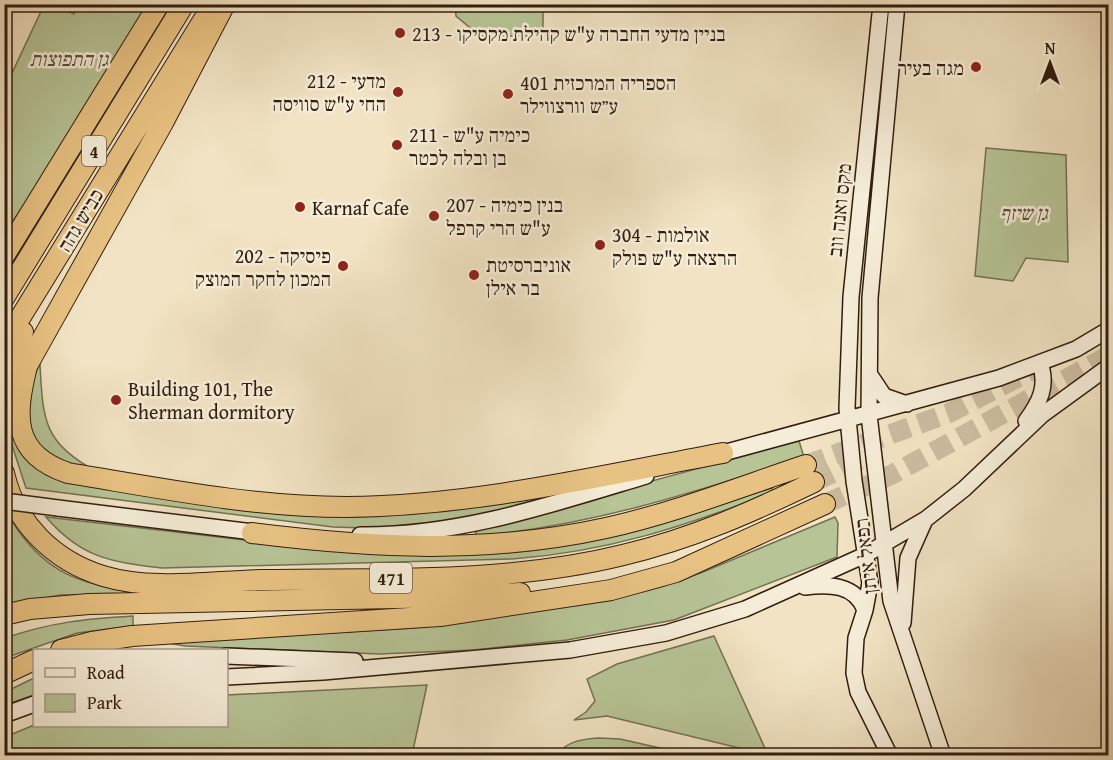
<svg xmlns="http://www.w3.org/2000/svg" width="1113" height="760" font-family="'Gentium Book Plus','Frank Ruhl Libre',serif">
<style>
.green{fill:#b7c496;stroke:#747052;stroke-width:1.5}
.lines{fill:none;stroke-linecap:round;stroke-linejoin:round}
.highway-tunnel{stroke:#cbbb9f;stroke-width:20;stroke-dasharray:20 10;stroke-linecap:butt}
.secondary-casing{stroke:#311d0f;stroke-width:18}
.highway-casing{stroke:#311d0f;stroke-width:22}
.secondary{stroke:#f6edd8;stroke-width:15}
.highway{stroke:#e8c282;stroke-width:20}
.secondary-bridge-casing{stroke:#311d0f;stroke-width:18;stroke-linecap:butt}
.secondary-bridge{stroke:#f6edd8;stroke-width:15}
.poi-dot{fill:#8f2418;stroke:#f6edd8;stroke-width:2}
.labels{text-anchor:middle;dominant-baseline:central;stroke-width:5;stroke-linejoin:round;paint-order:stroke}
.shield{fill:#f6edd8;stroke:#6c5b4b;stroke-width:1.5}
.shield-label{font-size:18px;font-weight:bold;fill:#311d0f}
.poi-label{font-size:20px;fill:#311d0f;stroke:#f6edd8;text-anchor:start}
.park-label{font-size:20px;font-style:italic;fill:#594f38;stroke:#f6edd8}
.street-label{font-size:20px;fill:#311d0f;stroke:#f6edd8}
</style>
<rect width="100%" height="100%" fill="#f1e3c3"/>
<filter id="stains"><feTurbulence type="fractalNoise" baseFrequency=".00333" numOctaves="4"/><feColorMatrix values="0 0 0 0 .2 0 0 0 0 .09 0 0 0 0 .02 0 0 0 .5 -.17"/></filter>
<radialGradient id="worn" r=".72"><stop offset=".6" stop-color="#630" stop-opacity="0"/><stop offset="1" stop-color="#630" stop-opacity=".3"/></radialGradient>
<!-- green -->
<path class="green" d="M44,5H55L74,14L77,5H154L75,130L5,233V88Z
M455,5H543V36H480L456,16Z
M986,148L1066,155L1068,262L1026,258L1013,281L975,276Z
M40,364C43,421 43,442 97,472L52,460L29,432V386Z
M10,427L24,453L259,509L599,485L485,515L401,527L367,528L333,527L26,488L12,445Z
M799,441L804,457C695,492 588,527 474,536L479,528Z
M772,488L774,492C685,526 608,552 512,559L162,568C111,562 81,558 46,517C115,525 184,533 254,541C346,551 442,561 535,550C616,539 694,512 772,488Z
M5,510C11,516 14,526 20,533C48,571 79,584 124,589L125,594L60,595L5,606Z
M835,517L838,523L837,557L674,620L567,640L474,650L379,654L185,646L162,642L415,628L611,600L661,587L703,572Z
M133,616V626L77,633L5,658V638C52,622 85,619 133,616Z
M714,636L768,755L607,716L574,720L586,712L595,701L587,679L617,664Z
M34,678V695L5,705V692Z
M427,685L412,755H5V737L34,725L226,726L227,695Z
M599,738L620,739L691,755H557C566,741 583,739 599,738Z"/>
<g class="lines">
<!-- highway-tunnel -->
<path class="highway-tunnel" d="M806,465L949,413L1046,363
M814,482L867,456
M825,504L893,474L1108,356"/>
<defs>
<path id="secondary" d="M881,4L851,297L847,408L854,481L870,583L865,610L856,638L854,673L858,692L890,756
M897,4L870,298L869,415L891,601L943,756
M870,375L884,396L907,404
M1026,421C1040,402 1048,386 1040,363
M712,456L999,378L1076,349L1108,330
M58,508L261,533
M360,535C459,536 553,504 646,476
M805,587C829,584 855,584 865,610
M903,623L908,558L924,522
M226,656L355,661
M226,677L323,672L570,650L666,633L745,609L865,555L926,519L964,489L1042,415L1108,367
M4,715L34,704"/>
<path id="highway" d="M4,256L159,4
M4,298L184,4
M4,344L204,19
M27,366C15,415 11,454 68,473C160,488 253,507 346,507C473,506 600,476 723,453
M4,368L23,332
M4,428L12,398L27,366L164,121L225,4
M4,473C15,523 54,561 103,576C152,591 211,581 261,580C381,578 506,584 623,555C691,539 752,512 814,482
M252,533C371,548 488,554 606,528C674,513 740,487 806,465
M4,615L30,609L89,604L448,597L520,593
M61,650L92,642L132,636L440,616L611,590L676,572L825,504
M4,674L34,660"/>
</defs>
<!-- secondary casing -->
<use href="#secondary" class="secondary-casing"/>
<!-- highway casing -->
<use href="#highway" class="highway-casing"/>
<!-- secondary -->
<use href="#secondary" class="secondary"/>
<!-- highway -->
<use href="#highway" class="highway"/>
<defs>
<path id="secondary-bridge" d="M4,501L58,508"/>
</defs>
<!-- secondary-bridge casing -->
<use href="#secondary-bridge" class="secondary-bridge-casing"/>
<!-- secondary-bridge -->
<use href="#secondary-bridge" class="secondary-bridge"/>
</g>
<!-- markers -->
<g class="poi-dot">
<circle cx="400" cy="33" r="6"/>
<circle cx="976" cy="67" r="6"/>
<circle cx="398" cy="92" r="6"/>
<circle cx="508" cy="94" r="6"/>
<circle cx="397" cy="145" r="6"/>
<circle cx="300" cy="207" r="6"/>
<circle cx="434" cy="216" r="6"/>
<circle cx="600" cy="245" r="6"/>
<circle cx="343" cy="266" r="6"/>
<circle cx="474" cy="275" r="6"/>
<circle cx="116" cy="400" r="6"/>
</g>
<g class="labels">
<!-- shield labels -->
<g class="shield">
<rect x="82" y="136" width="24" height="30" rx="4.5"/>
<rect x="370" y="563" width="42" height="30" rx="4.5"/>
</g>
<g class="shield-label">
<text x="94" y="151">4</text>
<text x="391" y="578">471</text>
</g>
<!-- poi labels -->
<g class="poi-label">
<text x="412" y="33">213 - בניין מדעי החברה ע"ש קהילת מקסיקו</text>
<text x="964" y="67" text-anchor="end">מגה בעיר</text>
<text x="386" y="80" text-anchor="end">212 - מדעי<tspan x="386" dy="23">החי ע"ש סוויסה</tspan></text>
<text x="520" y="82">401 הספריה המרכזית<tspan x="520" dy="23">ע״ש וורצווילר</tspan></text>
<text x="409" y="134">211 - כימיה ע"ש<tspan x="409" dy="23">בן ובלה לכטר</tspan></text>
<text x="446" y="204">207 - בנין כימיה<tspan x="446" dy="23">ע"ש הרי קרפל</tspan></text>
<text x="312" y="207">Karnaf Cafe</text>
<text x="612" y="234">304 - אולמות<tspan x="612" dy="23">הרצאה ע"ש פולק</tspan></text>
<text x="331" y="255" text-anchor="end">202 - פיסיקה<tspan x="331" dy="23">המכון לחקר המוצק</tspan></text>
<text x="486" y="264">אוניברסיטת<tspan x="486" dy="23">בר אילן</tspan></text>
<text x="128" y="388">Building 101, The<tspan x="128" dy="23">Sherman dormitory</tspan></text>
</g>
<!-- park labels -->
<g class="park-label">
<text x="69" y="58">גן התפוצות</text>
<text x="1024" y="212">גן שיזף</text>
</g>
<!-- street labels -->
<g class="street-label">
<text transform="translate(839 210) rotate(-84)">מקס ואנה ווב</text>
<text transform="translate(80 220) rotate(-59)">כביש גהה</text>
<text transform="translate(865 556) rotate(-97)">רפאל איתן</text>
</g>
</g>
<!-- margin -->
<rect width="1113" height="760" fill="none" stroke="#f1e3c3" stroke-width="24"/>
<rect x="6" y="6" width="1101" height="748" fill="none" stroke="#311d0f" stroke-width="3"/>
<rect x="12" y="12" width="1089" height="736" fill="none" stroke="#311d0f" stroke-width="1.5"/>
<!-- legend -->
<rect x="33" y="649" width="195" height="78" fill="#f6edd8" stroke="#a79a88" stroke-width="1.5"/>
<rect x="45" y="668" width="30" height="9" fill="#f6edd8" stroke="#a79a88" stroke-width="1.5"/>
<text x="87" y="679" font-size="18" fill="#311d0f">Road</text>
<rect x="45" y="694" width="30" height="18" fill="#b7c496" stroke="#a79a88" stroke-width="1.5"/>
<text x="87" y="709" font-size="18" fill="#311d0f">Park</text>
<!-- north arrow -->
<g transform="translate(1050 63)" stroke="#f6edd8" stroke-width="4.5" paint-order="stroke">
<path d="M0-4.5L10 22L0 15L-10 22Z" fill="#311d0f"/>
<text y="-9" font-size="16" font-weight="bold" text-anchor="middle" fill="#311d0f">N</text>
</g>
<rect width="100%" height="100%" filter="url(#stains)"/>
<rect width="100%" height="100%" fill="url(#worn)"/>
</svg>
